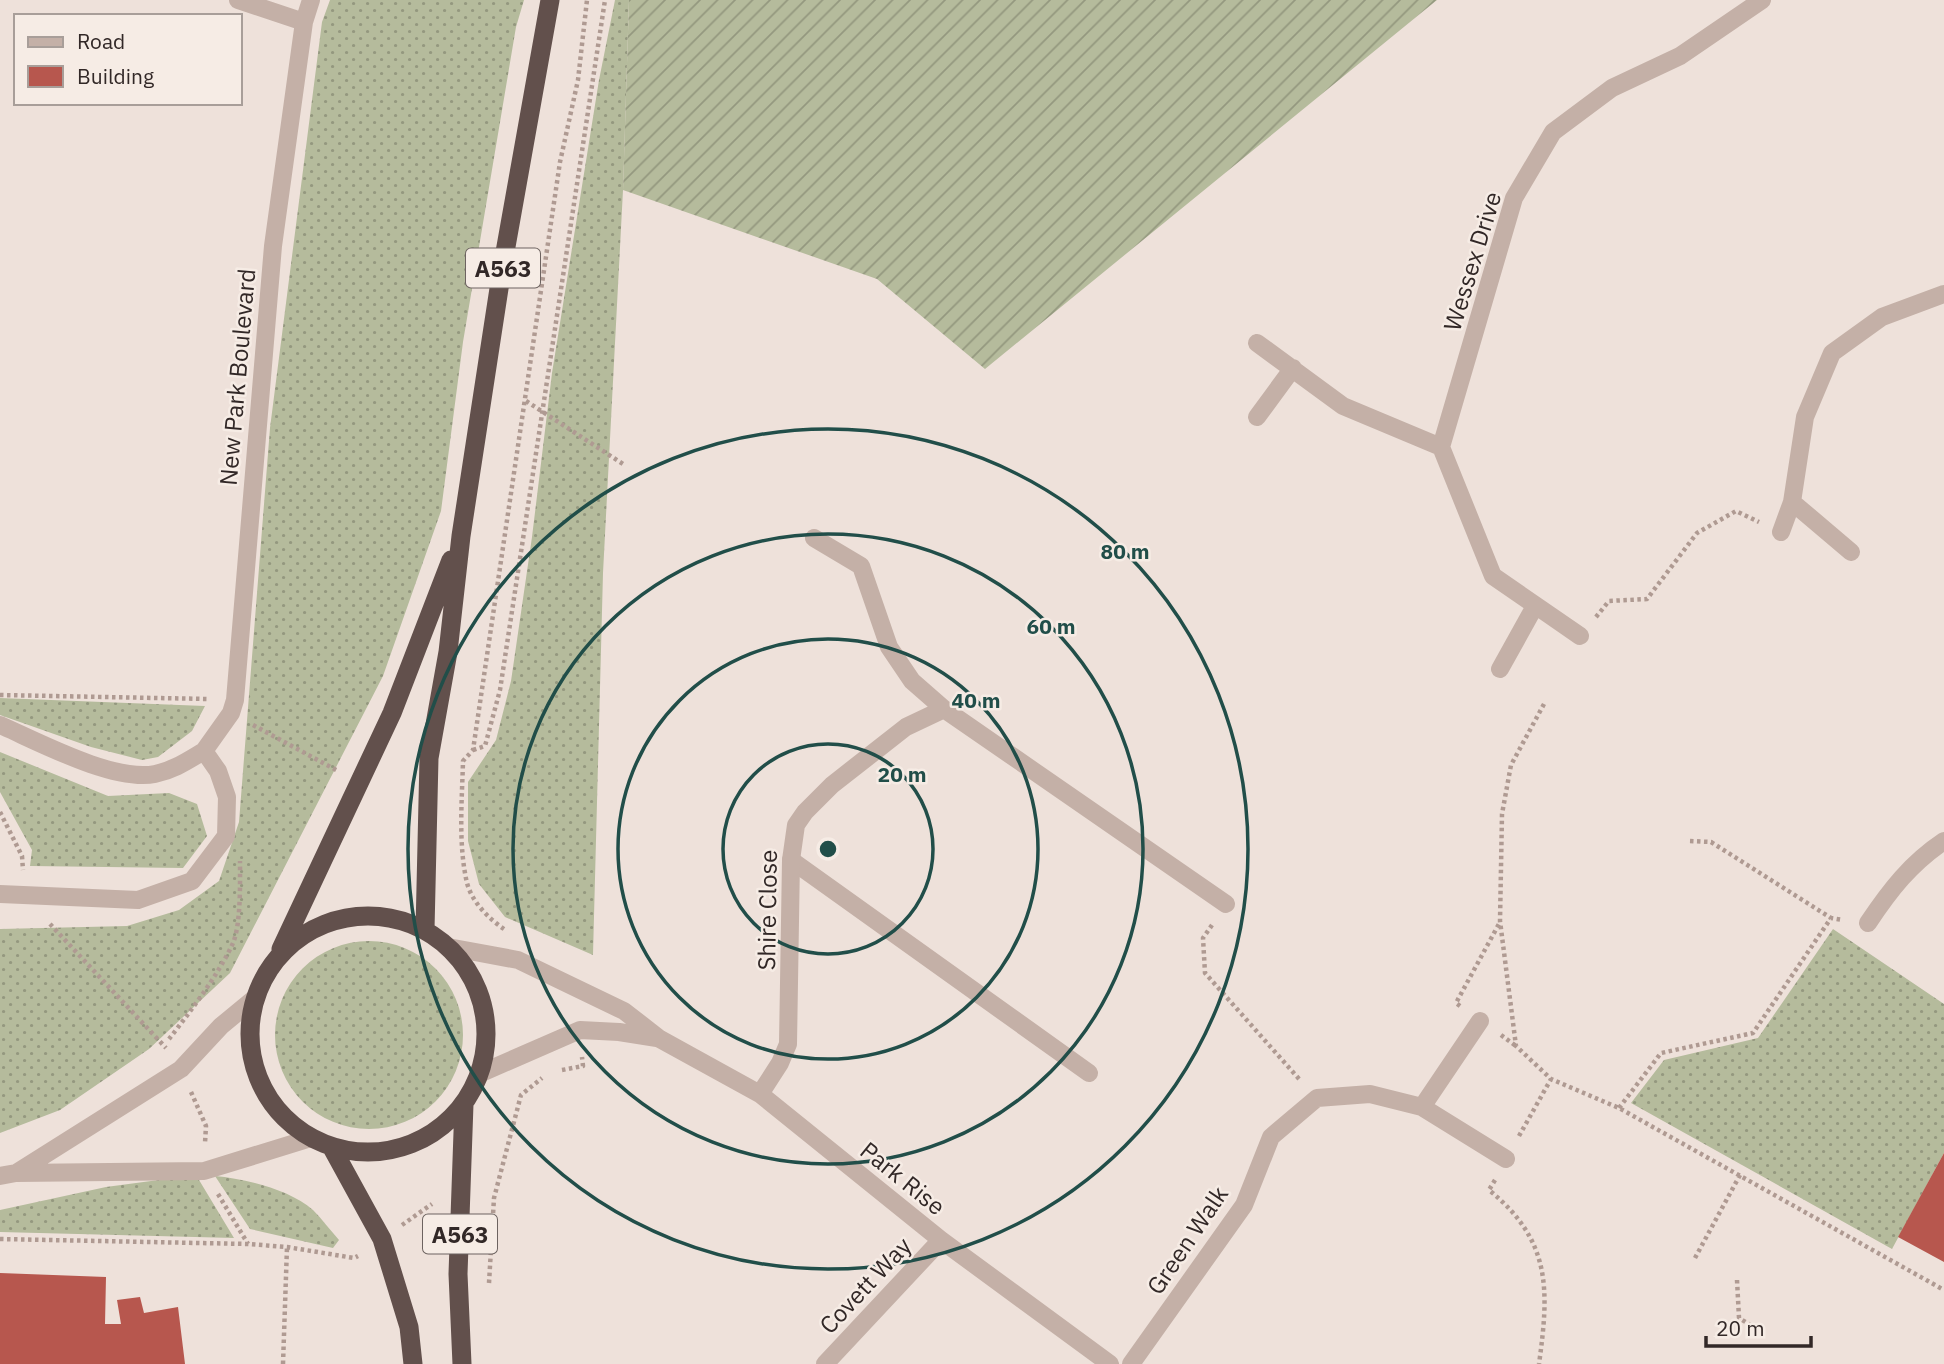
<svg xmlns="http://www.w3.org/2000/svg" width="1944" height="1364" font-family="'IBM Plex Sans',sans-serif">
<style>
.grass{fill:url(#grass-dots)}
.garden{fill:url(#garden-furrows)}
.building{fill:#b7574e}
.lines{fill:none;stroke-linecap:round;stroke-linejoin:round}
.path{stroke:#af9a92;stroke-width:4.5;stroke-dasharray:3.5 3.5;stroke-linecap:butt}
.service{stroke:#c4b0a7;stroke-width:18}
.minor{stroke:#c4b0a7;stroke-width:18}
.tertiary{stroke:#c4b0a7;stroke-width:18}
.trunk{stroke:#62504c;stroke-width:19}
.ring{fill:none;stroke:#214e49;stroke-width:3.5}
.labels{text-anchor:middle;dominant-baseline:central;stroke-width:5;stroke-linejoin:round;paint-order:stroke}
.shield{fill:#f6ece5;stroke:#6d6360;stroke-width:2}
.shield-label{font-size:23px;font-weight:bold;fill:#322827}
.street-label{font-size:24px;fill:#322827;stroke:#f6ece5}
.centre{fill:#214e49;stroke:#f6ece5;stroke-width:3.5}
.ring-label{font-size:21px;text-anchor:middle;font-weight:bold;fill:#214e49;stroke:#f6ece5;stroke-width:5;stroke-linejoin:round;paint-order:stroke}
</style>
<defs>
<pattern id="grass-dots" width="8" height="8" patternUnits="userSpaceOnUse" patternTransform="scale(1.75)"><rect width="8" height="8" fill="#b5bb9c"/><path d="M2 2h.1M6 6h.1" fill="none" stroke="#94987f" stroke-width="1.8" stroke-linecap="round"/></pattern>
<pattern id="garden-furrows" width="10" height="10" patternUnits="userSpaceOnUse" patternTransform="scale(1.75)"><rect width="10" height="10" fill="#b5bb9c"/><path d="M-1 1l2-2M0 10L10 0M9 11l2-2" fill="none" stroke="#94987f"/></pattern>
</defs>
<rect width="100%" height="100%" fill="#eee1da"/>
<!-- grass -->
<path class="grass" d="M330,0H524L516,27L463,342L441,511L383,676L230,973L149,1049L60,1110L0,1133V929L127,926L179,910L219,881L239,822L270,428L322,22Z
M615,0H629L623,190L603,573L593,955L505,917L479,884L468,841V782L496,740L511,681L532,537L552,373L599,80Z
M0,698L205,706L192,731L158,757L142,760L91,747L0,715Z
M0,752L108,796L169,793L197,804L207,836L183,868L30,866L32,850L0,792Z
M1833,929L1944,1004V1153L1892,1249L1631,1103L1664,1060L1758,1038Z
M275 1035a94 94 0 1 1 188 0a94 94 0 1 1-188 0Z
M196,1175L234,1238L0,1232V1210L106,1187Z
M215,1176C246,1179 289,1189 313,1210C322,1219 330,1230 339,1240L333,1248L250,1229Z"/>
<!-- garden -->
<path class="garden" d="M629,0H1437L985,369L877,279L623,190Z"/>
<!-- building -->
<path class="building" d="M1944,1153V1262L1898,1237Z
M0,1273L106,1277L105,1324H121L117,1300L140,1297L144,1313L178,1307L185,1364H0Z"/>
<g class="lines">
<!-- path -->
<path class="path" d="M526,401L623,464
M1596,617L1609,601L1647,599L1697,533L1736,511L1759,522
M0,695L209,699
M1544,704L1511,765L1502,814L1500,921L1516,1046L1551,1079L1619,1108L1944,1290
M253,725L338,771
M473,750L485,746L500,690L605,0
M0,812L22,856L23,870
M1690,841L1711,842L1831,918
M50,924L166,1048
M1212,925L1203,938L1205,973L1300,1080
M504,929C489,919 472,902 467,883C458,844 462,801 463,761L473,750L560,162L578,80L587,0
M1460,1006L1456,1003L1500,922
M1501,1035L1516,1046
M169,1039C190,1012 219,974 233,943C241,924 240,883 240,861
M562,1070L583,1066L582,1057
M191,1092L206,1126L205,1143
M1619,1108L1661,1053L1753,1033L1831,918L1843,920
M1519,1136L1551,1079
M1495,1180L1489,1190C1552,1241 1549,1291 1539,1364
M218,1194L248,1244
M402,1225L432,1204
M0,1239L248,1244L287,1247L354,1258L358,1256
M1695,1258L1740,1175
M1737,1280L1739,1318L1762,1332
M489,1283L494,1198L521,1095L542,1078
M283,1364L287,1247"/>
<!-- service -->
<path class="service" d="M791,860L1089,1073"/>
<!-- minor -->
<path class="minor" d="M238,0L304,22
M1257,343L1343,406L1441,447L1514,198L1553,132L1612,88L1680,56L1762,0
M1257,417L1293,368
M1441,447L1493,576L1580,636
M1792,502L1851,552
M1781,532L1792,502L1805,417L1832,353L1882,317L1944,294
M814,538L861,566L889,647L912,681L944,709
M1500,669L1535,606
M0,725C39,742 113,782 155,774C174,770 187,761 204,751
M0,894L138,900L192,881L226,836L227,797L218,771L204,751L231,713L235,700L273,246L304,22L311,0
M1868,923C1890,890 1911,863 1944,841
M448,947L518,960L624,1011L660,1039L760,1094L941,1240L1110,1364
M479,1074L580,1030L619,1032L657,1038
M760,1094L780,1063L788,1044L791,860L796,825L805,812L832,785L906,727L944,709L1226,904
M1422,1107L1480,1021
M825,1364L941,1240
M1131,1364L1244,1205L1271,1137L1317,1098L1370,1094L1422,1107L1506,1159"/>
<!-- tertiary -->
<path class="tertiary" d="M16,1173L181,1069L221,1026L255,998
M0,1176L16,1173L204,1171L311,1138"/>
<!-- trunk -->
<path class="trunk" d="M250 1034a118 118 0 1 1 236 0a118 118 0 1 1-236 0Z
M425,930L429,758L448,652L461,536L502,269L550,0
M281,949L392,713L451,560
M331,1146L382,1239L409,1327L413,1364
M462,1364L458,1274L464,1104"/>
</g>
<!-- distance rings -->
<g class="ring">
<circle cx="828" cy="849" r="105"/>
<circle cx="828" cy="849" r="210"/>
<circle cx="828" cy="849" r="315"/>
<circle cx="828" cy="849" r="420"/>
</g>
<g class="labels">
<!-- shield labels -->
<g class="shield">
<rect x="466" y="248.5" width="74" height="39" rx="5"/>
<rect x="423" y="1214.5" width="74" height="39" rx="5"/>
</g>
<g class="shield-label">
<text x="503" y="268">A563</text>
<text x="460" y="1234">A563</text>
</g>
<!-- street labels -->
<g class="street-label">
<text transform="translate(1472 261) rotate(-73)">Wessex Drive</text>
<text transform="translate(237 377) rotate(-85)">New Park Boulevard</text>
<text transform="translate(767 910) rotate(-89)">Shire Close</text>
<text transform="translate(903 1178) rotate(39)">Park Rise</text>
<text transform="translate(1187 1240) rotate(-56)">Green Walk</text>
<text transform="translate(865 1285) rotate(-47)">Covett Way</text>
</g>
</g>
<circle cx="828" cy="849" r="10" class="centre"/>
<g class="ring-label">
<text x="1125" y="559">80 m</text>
<text x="1051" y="634">60 m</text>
<text x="976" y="708">40 m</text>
<text x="902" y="782">20 m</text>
</g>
<!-- legend -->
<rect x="14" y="14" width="228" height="91" fill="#f6ece5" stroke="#a89e99" stroke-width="2"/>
<rect x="28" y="37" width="35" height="10" fill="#c4b0a7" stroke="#a89e99" stroke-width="2"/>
<text x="77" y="49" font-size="21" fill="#322827">Road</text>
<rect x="28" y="66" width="35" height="21" fill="#b7574e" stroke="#a89e99" stroke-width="2"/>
<text x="77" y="84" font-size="21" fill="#322827">Building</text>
<!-- scale -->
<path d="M1706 1336v10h105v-10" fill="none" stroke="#322827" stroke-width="3.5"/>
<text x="1716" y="1336" font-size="21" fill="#322827" stroke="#f6ece5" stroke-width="5" paint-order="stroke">20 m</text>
</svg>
